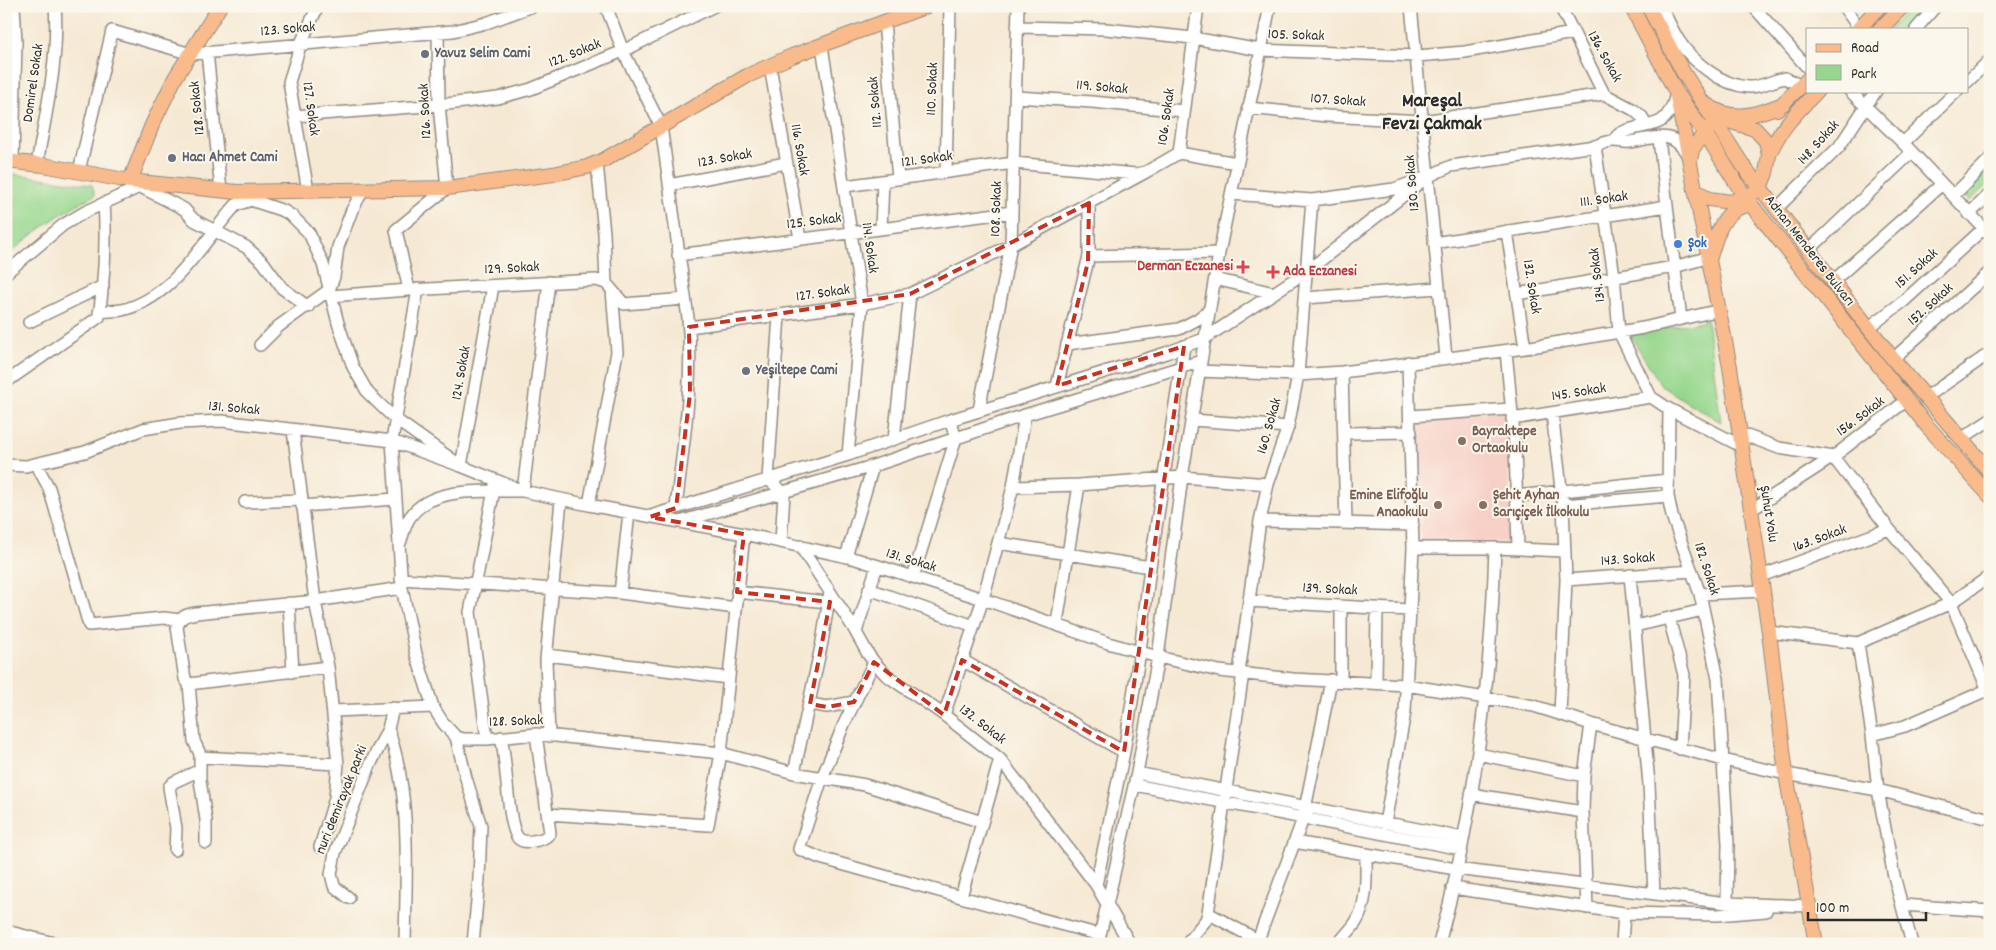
<svg xmlns="http://www.w3.org/2000/svg" width="1996" height="950" font-family="Dekko,sans-serif">
<style>
.built{fill:#f7d1c8}
.green{fill:#96d78d;stroke:#60815c}
.lines{fill:none;stroke-linecap:round;stroke-linejoin:round}
.minor-casing{stroke:#908a80;stroke-width:14}
.major-casing{stroke:#908a80;stroke-width:16}
.minor{stroke:#fff;stroke-width:11}
.major{stroke:#fabb8c;stroke-width:14}
.marked{fill:none;stroke:#c8321e;stroke-width:4;stroke-dasharray:10 6;stroke-linejoin:round}
.worship-dot{fill:#6b7280;stroke:#fbf7ec;stroke-width:2}
.shop-dot{fill:#3f7fe0;stroke:#fbf7ec;stroke-width:2}
.health-dot{fill:#e0444e;stroke:#fbf7ec;stroke-width:2}
.education-dot{fill:#8d6e63;stroke:#fbf7ec;stroke-width:2}
.labels{text-anchor:middle;dominant-baseline:central;stroke-width:4;stroke-linejoin:round;paint-order:stroke}
.street-label{font-size:15px;fill:#2b2b2b;stroke:#fbf7ec}
.worship-label{font-size:15px;font-weight:bold;fill:#5b616d;stroke:#fbf7ec;text-anchor:start}
.shop-label{font-size:15px;font-weight:bold;fill:#366cbe;stroke:#fbf7ec;text-anchor:start}
.health-label{font-size:15px;font-weight:bold;fill:#be3a42;stroke:#fbf7ec;text-anchor:end}
.education-label{font-size:15px;font-weight:bold;fill:#785e54;stroke:#fbf7ec;text-anchor:start}
.district-label{font-size:20px;font-weight:bold;fill:#2b2b2b;stroke:#fbf7ec}
</style>
<rect width="100%" height="100%" fill="#fbf7ec"/>
<filter id="ink" filterUnits="userSpaceOnUse"><feTurbulence type="fractalNoise" baseFrequency=".02" numOctaves="2"/><feDisplacementMap in="SourceGraphic" scale="10" xChannelSelector="R" yChannelSelector="G"/><feConvolveMatrix kernelMatrix="1 2 1 2 8 2 1 2 1" color-interpolation-filters="sRGB"/></filter>
<filter id="wash" filterUnits="userSpaceOnUse"><feTurbulence type="fractalNoise" baseFrequency=".0096" numOctaves="4" result="noise"/><feDisplacementMap in="SourceGraphic" scale="20" xChannelSelector="R" yChannelSelector="G"/><feGaussianBlur stdDeviation="1.12" result="paint"/><feColorMatrix in="noise" values="0 0 0 0 0 0 0 0 0 0 0 0 0 0 0 0 0 1.4 0 .05"/><feComposite in="paint" operator="in"/></filter>
<g filter="url(#wash)">
<rect width="100%" height="100%" fill="#f6e9d4"/>
<!-- built -->
<path class="built" d="M1505,410L1512,539L1508,542L1421,540L1420,469L1416,417Z"/>
<!-- green -->
<path class="green" d="M1911,6H1926L1906,29H1889Z
M1990,167V182L1970,201L1963,193Z
M6,173L92,185L95,195C62,211 34,232 6,257Z
M1707,320L1721,422L1685,401L1661,385L1630,335Z"/>
</g>
<g filter="url(#ink)">
<g class="lines">
<defs>
<path id="minor" d="M606,6L623,51L661,126L688,318C694,382 683,445 676,508
M1411,6L1446,357
M1560,6L1604,94L1634,110L1642,117L1646,126
M1661,6C1667,18 1672,30 1679,41C1693,62 1721,85 1748,87C1760,88 1773,80 1785,78L1801,86
M1753,6L1807,67
M1843,6L1859,28
M884,22L898,179
M1018,27L1106,29L1193,38L1260,50L1417,56L1465,52L1573,33
M1916,29L1936,6
M822,46L862,304L848,455
M207,52L221,191
M770,66L800,239
M1967,82L1990,60
M1850,91L1910,150L1990,235
M1017,97L1092,102L1184,111
M1248,108L1327,116L1423,121L1604,94
M295,116L439,105L498,98L531,89L623,51L714,6
M1659,139L1667,206
M1614,141C1619,126 1648,129 1661,121C1670,115 1674,103 1676,93
M1903,143L1957,91
M1595,146L1614,276L1619,332L1651,397
M1179,153L1237,163
M13,161L16,42L14,6
M597,163L604,233L606,283
M37,164C46,112 59,59 55,6
M79,171L112,31L191,54L453,31L486,23L533,6
M946,172L950,6
M669,185L786,163
M845,186L1014,163L1136,174L1146,172L1179,153L1198,6
M141,187L184,209L194,220L246,247L263,262L282,288L308,307
M308,191L289,82L301,43L318,6
M237,192L251,200L284,211L292,216L309,233L323,264L338,323L353,367L368,393L395,419L461,466L523,491L589,505L744,534L856,559L983,599L1108,643L1158,657L1219,671L1293,679L1406,685L1534,706L1591,724L1723,760L1786,774L1878,790L1990,819
M1231,194L1312,200L1394,189L1427,177L1451,166L1595,146C1601,144 1608,141 1614,141C1619,141 1624,143 1630,142C1654,139 1672,127 1688,156
M1953,196L1990,159
M1089,203V256
M1776,209L1839,147L1876,91
M1969,214L1990,194
M881,229L883,181
M1507,231L1525,348
M1434,243L1667,206L1681,319
M1808,251L1912,152
M678,255L1012,212
M6,273L63,225L85,212L146,184
M1215,279L1274,293
M1832,282L1942,184
M418,289L392,441L402,588L416,654L433,707L444,724L456,737L464,739H487L536,734L721,753L794,773L865,785L982,822
M409,290L396,230L447,188L439,105L438,32
M1517,294L1674,267L1710,257
M330,296L409,290L596,280L606,283L624,304L685,299
M1305,298L1438,288
M99,312C107,311 115,311 122,310C175,297 202,242 236,205L251,200
M779,315L768,479L784,493L781,542
M29,322L103,286
M689,327L862,304L910,294L1011,245L1146,172
M1868,328L1904,301L1983,229
M1067,344L1179,329L1198,319L1209,310
M260,345L279,326L329,290L334,277L338,247L352,210L363,190
M1506,351L1515,445L1518,549
M1893,359L1990,272
M1199,371L1298,375L1342,372L1525,348L1643,328L1720,310
M1342,372L1346,523
M6,382L99,317C104,279 107,242 104,203
M1057,386L1089,256L1219,253
M1651,397L1669,409L1668,496L1672,516L1700,594L1718,679L1728,844L1727,903
M1925,398L1990,353
M1669,409L1741,446
M979,410L1011,245L1018,6
M1552,413L1563,505L1566,580L1560,714
M1410,416L1511,409
M1512,419L1651,397
M1192,420L1288,427
M293,430L315,601L402,588
M1344,433L1411,432
M1739,433L1779,448L1833,457L1889,529L1951,603L1990,695
M894,439L910,294
M1961,439L1990,420
M36,464L49,488L89,625L164,618L180,620
M6,465L26,466L85,452L143,429L180,423L222,421L392,441L461,466L493,286
M1013,487L1079,485L1182,477L1268,484
M1516,496L1668,480
M245,502L301,500
M589,505L617,352L612,290
M1563,505L1668,496
M302,506L395,499
M1751,510L1833,457L1907,400
M654,515L848,455L950,420L1166,353L1204,339L1307,271L1427,177
M683,521L873,466L1025,415L1201,361
M1260,521L1413,525
M400,543C403,535 405,524 410,517C432,485 488,492 523,491L549,282
M998,543L1150,567
M800,546L853,627L868,654L874,662L886,675L944,715L1000,759L1096,885L1130,944
M1413,548H1495L1564,551
M846,557L873,466
M1630,575L1649,784L1654,894
M1761,576L1889,529
M913,577L956,438L950,420
M401,579L620,593L736,608
M1566,580L1692,571
M869,589L974,626
M737,592L836,603
M620,593L629,513
M1700,594L1763,591
M1249,601L1409,610
M289,603L293,672
M1341,606V681
M1669,618L1684,675L1680,749
M1057,623L1079,485
M1635,626L1703,610
M856,632L877,566
M1769,632L1858,643L1951,603L1990,576
M1858,643L1872,735L1878,790L1893,872L1912,944
M547,655L728,678
M962,660L1124,752
M874,662L844,724L822,778L799,849L820,858L870,872L1100,935
M1239,673L1260,521L1268,484L1288,427L1298,375L1312,200
M1376,682L1377,608
M189,684L328,667
M810,704L827,707L854,702
M333,711L433,707
M944,715L983,599L1013,487L1025,415
M388,729C412,795 406,874 405,944
M1872,735L1905,726L1987,690
M549,736L546,660L561,500
M456,737L466,778L481,826L479,879L473,944
M501,737C507,760 507,824 518,838C522,842 528,842 533,841C540,840 545,839 550,833L536,734
M487,739L470,612L495,485
M1478,754L1584,776
M200,757L338,764L328,667L315,601L196,613C185,615 181,616 177,627L185,679L189,684L194,741L200,754V780L206,820V843
M794,773L822,642L830,592
M1137,773L1463,838
M1135,785L1461,849
M1471,794L1583,812
M548,814L708,825L721,753L744,534
M1385,823L1405,712L1413,548L1408,362
M1294,842L1456,869L1727,903L1810,906
M320,847L335,798L338,764
M175,850L176,828L169,787L174,782L200,770
M1096,885L1124,752L1140,651L1150,567L1184,346
M1452,888L1624,913L1717,915L1766,911
M961,897L1000,759
M349,898L334,886L331,874L335,853L370,765L388,729L393,708
M1902,905L1990,911
M1587,908L1583,812L1584,776L1591,724
M1208,913L1263,943
M6,931L58,944
M1258,940L1303,819L1331,680
M1098,944L1137,773L1158,657L1182,477L1219,253L1270,6
M1186,944L1206,920L1208,913L1243,673
M1338,944C1344,936 1351,930 1356,922C1368,903 1366,876 1366,854
M1439,944C1474,815 1491,681 1495,548
M1622,944L1624,913"/>
<path id="major" d="M1631,6L1676,92L1705,133L1745,197L1928,427L1990,496
M1648,6L1683,72L1744,167L1893,359L1990,472
M1858,29L1880,6
M1880,29L1903,6
M1676,92L1730,367L1769,632L1786,774L1816,944
M1704,103C1731,123 1754,116 1783,104
M1777,109L1807,80
M1769,155C1779,129 1798,111 1817,91
M6,161L43,165L130,181L237,192L447,188L553,174L587,167L602,161L747,76L792,56L927,6
M1690,162L1692,149L1709,128L1728,121L1755,129L1766,141L1769,155L1766,173L1760,188L1753,193L1731,202L1709,199L1695,190
M130,181L152,125L175,78L220,6
M1710,257C1716,236 1723,208 1748,205"/>
</defs>
<!-- minor casing -->
<use href="#minor" class="minor-casing"/>
<!-- major casing -->
<use href="#major" class="major-casing"/>
<!-- minor -->
<use href="#minor" class="minor"/>
<!-- major -->
<use href="#major" class="major"/>
</g>
</g>
<!-- marked area -->
<path class="marked" d="M1089,203L1088,262L1057,386L1184,346L1124,752L962,660L944,715L874,662L854,702L827,707L810,704L830,602L737,592L744,534L650,517L676,508L690,394L689,327L910,294Z"/>
<!-- markers -->
<g class="worship-dot">
<circle cx="425" cy="54" r="5"/>
<circle cx="172" cy="158" r="5"/>
<circle cx="746" cy="371" r="5"/>
</g>
<circle class="shop-dot" cx="1678" cy="244" r="5"/>
<g class="health-dot">
<path d="M1240.5 259.5h5v5h5v5h-5v5h-5v-5h-5v-5h5z"/>
<path d="M1270.5 264.5h5v5h5v5h-5v5h-5v-5h-5v-5h5z"/>
</g>
<g class="education-dot">
<circle cx="1462" cy="441" r="5"/>
<circle cx="1438" cy="505" r="5"/>
<circle cx="1483" cy="505" r="5"/>
</g>
<g class="labels">
<!-- street labels -->
<g class="street-label">
<text transform="translate(288 30) rotate(-5)">123. Sokak</text>
<text transform="translate(1296 36) rotate(2)">105. Sokak</text>
<text transform="translate(575 54) rotate(-22)">122. Sokak</text>
<text transform="translate(1604 57) rotate(61)">136. Sokak</text>
<text transform="translate(34 83) rotate(-82)">Domirel Sokak</text>
<text transform="translate(1102 88) rotate(5)">119. Sokak</text>
<text transform="translate(933 89) rotate(-88)">110. Sokak</text>
<text transform="translate(1338 101) rotate(4)">107. Sokak</text>
<text transform="translate(876 102) rotate(-95)">112. Sokak</text>
<text transform="translate(198 108) rotate(-96)">128. Sokak</text>
<text transform="translate(310 109) rotate(82)">127. Sokak</text>
<text transform="translate(426 111) rotate(-93)">126. Sokak</text>
<text transform="translate(1167 117) rotate(-82)">106. Sokak</text>
<text transform="translate(1819 143) rotate(-48)">148. Sokak</text>
<text transform="translate(799 150) rotate(80)">116. Sokak</text>
<text transform="translate(725 159) rotate(-10)">123. Sokak</text>
<text transform="translate(927 160) rotate(-8)">121. Sokak</text>
<text transform="translate(1413 183) rotate(-95)">130. Sokak</text>
<text transform="translate(1604 200) rotate(-8)">111. Sokak</text>
<text transform="translate(997 209) rotate(-88)">108. Sokak</text>
<text transform="translate(814 222) rotate(-7)">125. Sokak</text>
<text transform="translate(869 248) rotate(82)">114. Sokak</text>
<text transform="translate(1809 251) rotate(52)">Adnan Menderes Bulvarı</text>
<text transform="translate(512 269) rotate(-3)">129. Sokak</text>
<text transform="translate(1917 269) rotate(-42)">151. Sokak</text>
<text transform="translate(1598 275) rotate(-97)">134. Sokak</text>
<text transform="translate(1531 287) rotate(81)">132. Sokak</text>
<text transform="translate(823 294) rotate(-8)">127. Sokak</text>
<text transform="translate(1931 305) rotate(-42)">152. Sokak</text>
<text transform="translate(462 373) rotate(-80)">124. Sokak</text>
<text transform="translate(1579 393) rotate(-9)">145. Sokak</text>
<text transform="translate(234 409) rotate(5)">131. Sokak</text>
<text transform="translate(1861 417) rotate(-37)">156. Sokak</text>
<text transform="translate(1270 426) rotate(-74)">160. Sokak</text>
<text transform="translate(1768 514) rotate(81)">Şuhut Yolu</text>
<text transform="translate(1820 539) rotate(-20)">163. Sokak</text>
<text transform="translate(1628 560) rotate(-4)">143. Sokak</text>
<text transform="translate(911 561) rotate(17)">131. Sokak</text>
<text transform="translate(1706 569) rotate(72)">182. Sokak</text>
<text transform="translate(1330 590) rotate(3)">139. Sokak</text>
<text transform="translate(516 722) rotate(-2)">128. Sokak</text>
<text transform="translate(982 725) rotate(38)">132. Sokak</text>
<text transform="translate(342 800) rotate(-68)">nuri demirayak parki</text>
</g>
<!-- worship labels -->
<g class="worship-label">
<text x="435" y="54">Yavuz Selim Cami</text>
<text x="182" y="158">Hacı Ahmet Cami</text>
<text x="756" y="371">Yeşiltepe Cami</text>
</g>
<!-- shop labels -->
<g class="shop-label">
<text x="1688" y="244">Şok</text>
</g>
<!-- health labels -->
<g class="health-label">
<text x="1233" y="267">Derman Eczanesi</text>
<text x="1283" y="272" text-anchor="start">Ada Eczanesi</text>
</g>
<!-- education labels -->
<g class="education-label">
<text x="1472" y="432">Bayraktepe<tspan x="1472" dy="17">Ortaokulu</tspan></text>
<text x="1428" y="496" text-anchor="end">Emine Elifoğlu<tspan x="1428" dy="17">Anaokulu</tspan></text>
<text x="1493" y="496">Şehit Ayhan<tspan x="1493" dy="17">Sarıçiçek İlkokulu</tspan></text>
</g>
<!-- district labels -->
<g class="district-label">
<text x="1432" y="102">Mareşal<tspan x="1432" dy="23">Fevzi Çakmak</tspan></text>
</g>
</g>
<!-- margin -->
<rect width="1996" height="950" fill="none" stroke="#fbf7ec" stroke-width="25"/>
<!-- legend -->
<rect x="1806" y="28" width="162" height="65" fill="#fbf7ec" stroke="#a8a59f"/>
<rect x="1816" y="44" width="25" height="8" fill="#fabb8c" stroke="#a8a59f"/>
<text x="1851" y="52" font-size="15" fill="#2b2b2b">Road</text>
<rect x="1816" y="65" width="25" height="15" fill="#96d78d" stroke="#a8a59f"/>
<text x="1851" y="78" font-size="15" fill="#2b2b2b">Park</text>
<!-- scale -->
<path d="M1808 912v8h118v-8" fill="none" stroke="#2b2b2b" stroke-width="2.5"/>
<text x="1816" y="912" font-size="15" fill="#2b2b2b" stroke="#fbf7ec" stroke-width="4" paint-order="stroke">100 m</text>
</svg>
